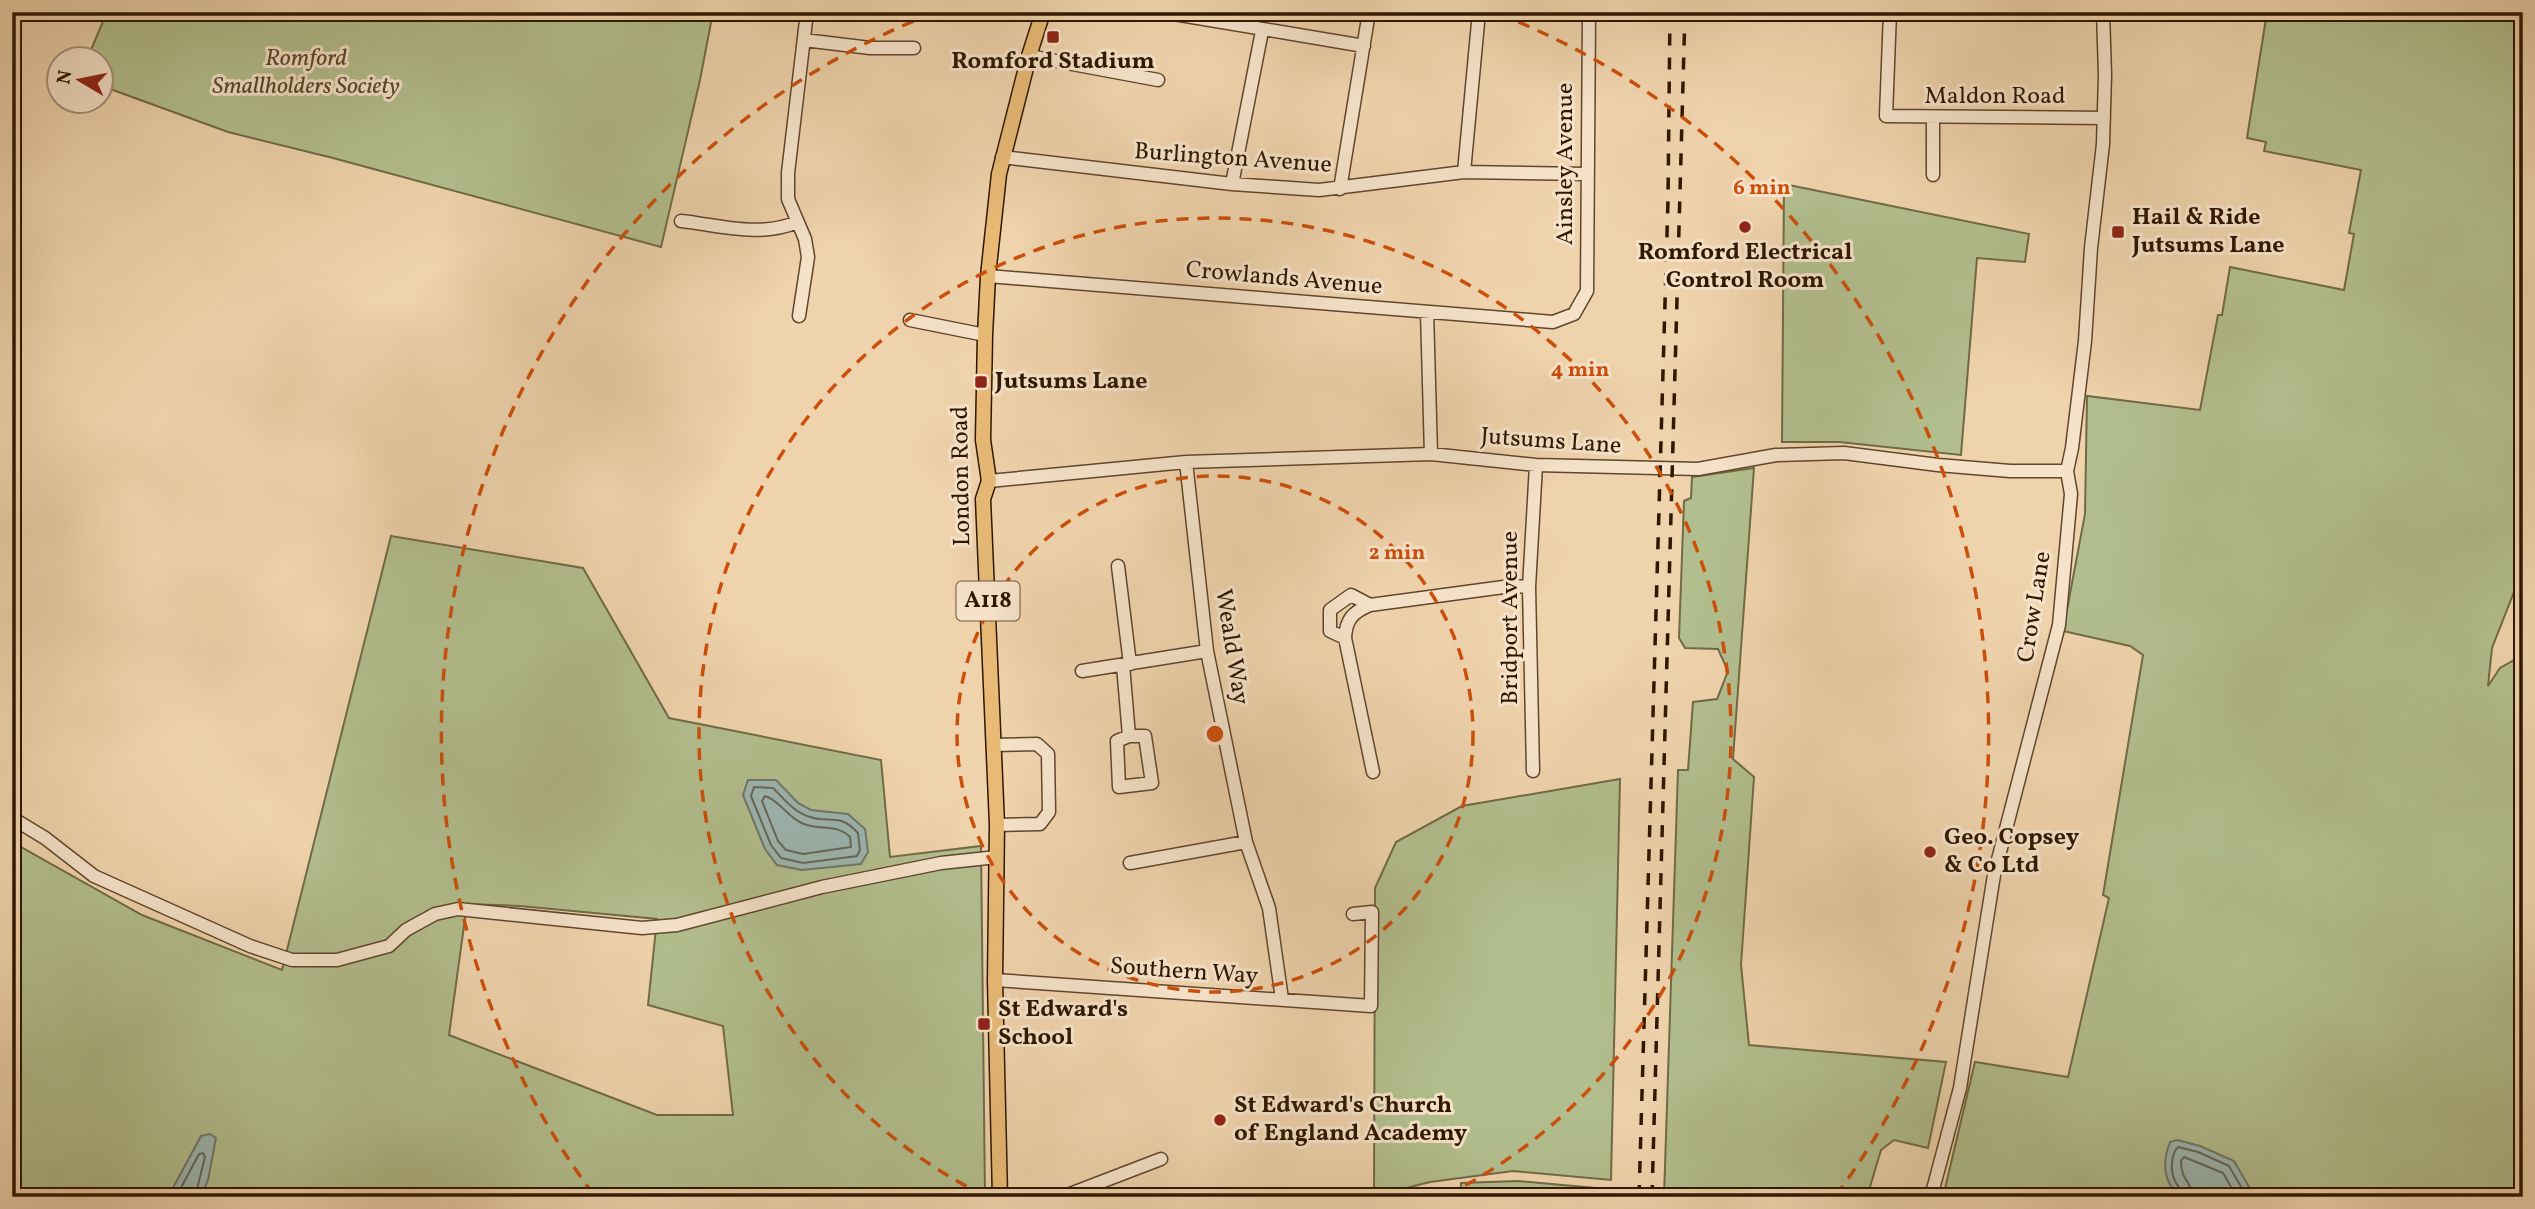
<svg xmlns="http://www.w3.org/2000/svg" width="2535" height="1209" font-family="Vollkorn,serif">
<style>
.green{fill:#b2be8e;stroke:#716a47;stroke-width:2;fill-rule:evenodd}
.water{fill:#9cb6b1;stroke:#71766a;stroke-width:2}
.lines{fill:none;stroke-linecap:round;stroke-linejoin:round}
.shore{stroke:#666658;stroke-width:2}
.minor-casing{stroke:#60462b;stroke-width:15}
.major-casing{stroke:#301700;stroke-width:17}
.minor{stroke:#f5e2c9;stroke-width:12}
.major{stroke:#e8ba76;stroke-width:14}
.rail{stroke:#301700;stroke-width:3.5;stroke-dasharray:12 12;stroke-linecap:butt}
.ring{fill:none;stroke:#cc4f0a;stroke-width:3.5;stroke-dasharray:12 9}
.poi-dot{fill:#8f2418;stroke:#f5e2c9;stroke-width:2.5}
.labels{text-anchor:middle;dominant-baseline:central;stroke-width:6;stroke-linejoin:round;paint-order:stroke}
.shield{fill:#f5e2c9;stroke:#6b543c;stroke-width:2}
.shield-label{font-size:23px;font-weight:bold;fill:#301700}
.park-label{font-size:24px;font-style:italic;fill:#57492b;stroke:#f5e2c9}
.poi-label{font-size:24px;font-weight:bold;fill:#301700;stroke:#f5e2c9;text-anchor:start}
.street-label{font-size:24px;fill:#301700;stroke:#f5e2c9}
.centre{fill:#cc4f0a;stroke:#f5e2c9;stroke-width:3.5}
.ring-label{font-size:21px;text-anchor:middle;font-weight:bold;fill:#cc4f0a;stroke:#f5e2c9;stroke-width:6;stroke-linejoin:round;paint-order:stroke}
</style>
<rect width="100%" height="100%" fill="#efd3ac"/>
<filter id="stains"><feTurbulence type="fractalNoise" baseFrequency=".00286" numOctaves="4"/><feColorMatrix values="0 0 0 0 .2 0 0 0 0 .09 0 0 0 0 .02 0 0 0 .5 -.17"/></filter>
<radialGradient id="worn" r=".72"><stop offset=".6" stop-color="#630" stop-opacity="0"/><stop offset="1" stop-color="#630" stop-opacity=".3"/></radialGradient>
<!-- green -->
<path class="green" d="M107,12H713L700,80L661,247L333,158L228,132L102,86V60L87,59Z
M2267,12H2523V569L2492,648L2488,686L2500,668L2523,655V1197H1943L1975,1062L2068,1077L2109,898L2103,895L2143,655L2130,646L2063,631L2085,514L2087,396L2200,410L2218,315H2222L2230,267L2344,290L2354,234L2349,233L2361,170L2264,151L2266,142L2247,138Z
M1784,184L2029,234L2025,262L1977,258L1961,455L1839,442H1782Z
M1754,468L1733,759L1754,777L1741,965L1749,1045L1946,1062L1928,1148L1894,1140L1881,1150L1867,1197H1664L1678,770H1688L1693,702L1717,699L1728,671L1718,649L1685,648L1679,638L1684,501L1691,498L1692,477Z
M391,536L583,568L669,718L881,760L890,857L981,846L985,1197H12V842L142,915L282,970ZM467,904L520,906L657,919L648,1005L723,1026L733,1115H657L449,1035Z
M1620,779L1611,1180L1513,1171L1430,1182L1374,1196L1375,888L1396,842L1462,806Z
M1518,1181L1606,1189V1197H1460L1461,1183Z"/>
<!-- water -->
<path class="water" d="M748,780H776L798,803L811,810L848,814L865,829L868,852L861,864L802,870L777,865L765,849L743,795Z
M210,1134L216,1138L208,1180L201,1197H168L201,1136Z
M2177,1140L2200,1146L2234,1161L2255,1197L2180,1196C2163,1183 2162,1162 2170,1142Z"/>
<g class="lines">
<!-- shore -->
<path class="shore" d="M754,787L773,788C783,798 793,811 807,816C829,825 838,811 858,833L860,850L857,856L803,863L781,858L771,845L751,796Z
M765,796C780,800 789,820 807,825C822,830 837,824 850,837L851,847L803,854L786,850L778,841L762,801Z
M176,1197L199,1154L203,1153L205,1157L195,1197
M2184,1197C2183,1189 2178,1188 2175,1181C2170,1171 2171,1154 2178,1147L2198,1152L2229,1166L2247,1197
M2193,1197C2192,1181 2181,1182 2181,1161L2184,1157L2223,1173L2237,1197"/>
<defs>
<path id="minor" d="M1162,12L1364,46
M1890,12L1886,116L2104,118
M804,40L870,48H914
M1029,56L1158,80
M1002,157L1232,184L1319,190L1464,172L1586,174
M1464,172L1479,12
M1933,175V118
M1232,184L1262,31
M1340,189L1369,12
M681,221C718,225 761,238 797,222
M988,276L1553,322L1574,314L1587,291L1589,12
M1427,312L1431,454
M799,316L808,257L805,239L788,199V173L807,12
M910,320L985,335
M1186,462L1207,651L1246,842L1269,908L1282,999
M989,481L1186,462L1431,454L1536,465L1698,469L1776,455L1844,453L1938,465L2010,471H2067
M1118,566L1130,664
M1345,638L1330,631V610L1351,595L1370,605
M1123,665L1129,736H1145L1152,783L1119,787L1117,741L1129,736
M1082,671L1207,651
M994,745L1037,744L1048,754L1049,812L1040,824L997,825
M1533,771L1529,587L1536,465
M1373,772L1345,638C1346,619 1353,612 1370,605L1511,586L1529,587
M12,818L45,838L94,876L250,946L292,960H337L389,946L406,930L435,914L458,909L642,928L677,925L822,887L941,863L997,857
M1130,863L1246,842
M995,980L1371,1006L1372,912L1353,914
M1062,1197L1161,1159
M1931,1197L1960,1088L1994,875L2059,625L2071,494L2067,471L2072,448L2085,341L2091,248L2103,144L2105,75L2103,12"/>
<path id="major" d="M1000,1197L995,980L997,825L983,499L989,481L983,440L985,335L988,276L999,174L1029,56L1043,12"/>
</defs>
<!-- minor casing -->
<use href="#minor" class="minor-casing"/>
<!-- major casing -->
<use href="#major" class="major-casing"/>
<!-- minor -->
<use href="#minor" class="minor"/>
<!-- major -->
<use href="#major" class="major"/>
<!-- rail -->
<path class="rail" d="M1639,1197L1668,200L1670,12
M1652,1197L1685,12"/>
</g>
<!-- distance rings -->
<g class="ring">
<circle cx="1215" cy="734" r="258"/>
<path d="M985 1196A516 516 0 1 1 1445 1196"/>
<path d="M593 1194A774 774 0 0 1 931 14M1499 14A774 774 0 0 1 1837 1194"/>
</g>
<!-- markers -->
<g class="poi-dot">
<rect x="1046" y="30" width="14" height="14" rx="3.5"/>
<circle cx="1745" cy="227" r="7"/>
<rect x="2111" y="225" width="14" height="14" rx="3.5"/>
<rect x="974" y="375" width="14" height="14" rx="3.5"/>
<circle cx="1930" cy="852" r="7"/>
<rect x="977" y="1017" width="14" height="14" rx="3.5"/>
<circle cx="1220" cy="1120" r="7"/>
</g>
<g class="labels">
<!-- shield labels -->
<rect class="shield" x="956.5" y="581.5" width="63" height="39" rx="5"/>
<g class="shield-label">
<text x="988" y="601">A118</text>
</g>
<!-- park labels -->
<g class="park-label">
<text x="306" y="59">Romford<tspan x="306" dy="28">Smallholders Society</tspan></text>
</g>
<!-- poi labels -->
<g class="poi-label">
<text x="1053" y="62" text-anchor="middle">Romford Stadium</text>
<text x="2132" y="218">Hail &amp; Ride<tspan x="2132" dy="28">Jutsums Lane</tspan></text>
<text x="1745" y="253" text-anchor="middle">Romford Electrical<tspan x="1745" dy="28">Control Room</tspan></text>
<text x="995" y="382">Jutsums Lane</text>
<text x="1944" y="838">Geo. Copsey<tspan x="1944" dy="28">&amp; Co Ltd</tspan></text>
<text x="998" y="1010">St Edward's<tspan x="998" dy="28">School</tspan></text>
<text x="1234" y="1106">St Edward's Church<tspan x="1234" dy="28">of England Academy</tspan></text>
</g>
<!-- street labels -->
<g class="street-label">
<text x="1995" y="97">Maldon Road</text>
<text transform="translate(1233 159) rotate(4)">Burlington Avenue</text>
<text transform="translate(1566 164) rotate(-90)">Ainsley Avenue</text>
<text transform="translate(1284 279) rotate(5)">Crowlands Avenue</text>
<text transform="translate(1551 442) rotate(4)">Jutsums Lane</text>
<text transform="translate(962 476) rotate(-91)">London Road</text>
<text transform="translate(2035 607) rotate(-81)">Crow Lane</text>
<text transform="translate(1511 618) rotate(-90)">Bridport Avenue</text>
<text transform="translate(1231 647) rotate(81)">Weald Way</text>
<text transform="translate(1184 972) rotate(4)">Southern Way</text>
</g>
</g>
<circle cx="1215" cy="734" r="10" class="centre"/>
<g class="ring-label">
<text x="1762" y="194">6 min</text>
<text x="1580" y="376">4 min</text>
<text x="1397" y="559">2 min</text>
</g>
<!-- margin -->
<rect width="2535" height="1209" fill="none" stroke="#efd3ac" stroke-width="42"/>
<rect x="14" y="14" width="2507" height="1181" fill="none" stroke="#301700" stroke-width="3.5"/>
<rect x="21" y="21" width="2493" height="1167" fill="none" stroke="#301700" stroke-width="2"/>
<!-- north arrow -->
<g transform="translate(80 80) rotate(280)"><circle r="33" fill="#f5e2c9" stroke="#a69179" stroke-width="2"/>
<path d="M0-5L12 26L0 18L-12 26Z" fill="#8f2418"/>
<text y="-10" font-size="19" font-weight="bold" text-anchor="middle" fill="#301700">N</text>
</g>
<rect width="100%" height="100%" filter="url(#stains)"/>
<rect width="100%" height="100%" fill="url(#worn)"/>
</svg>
